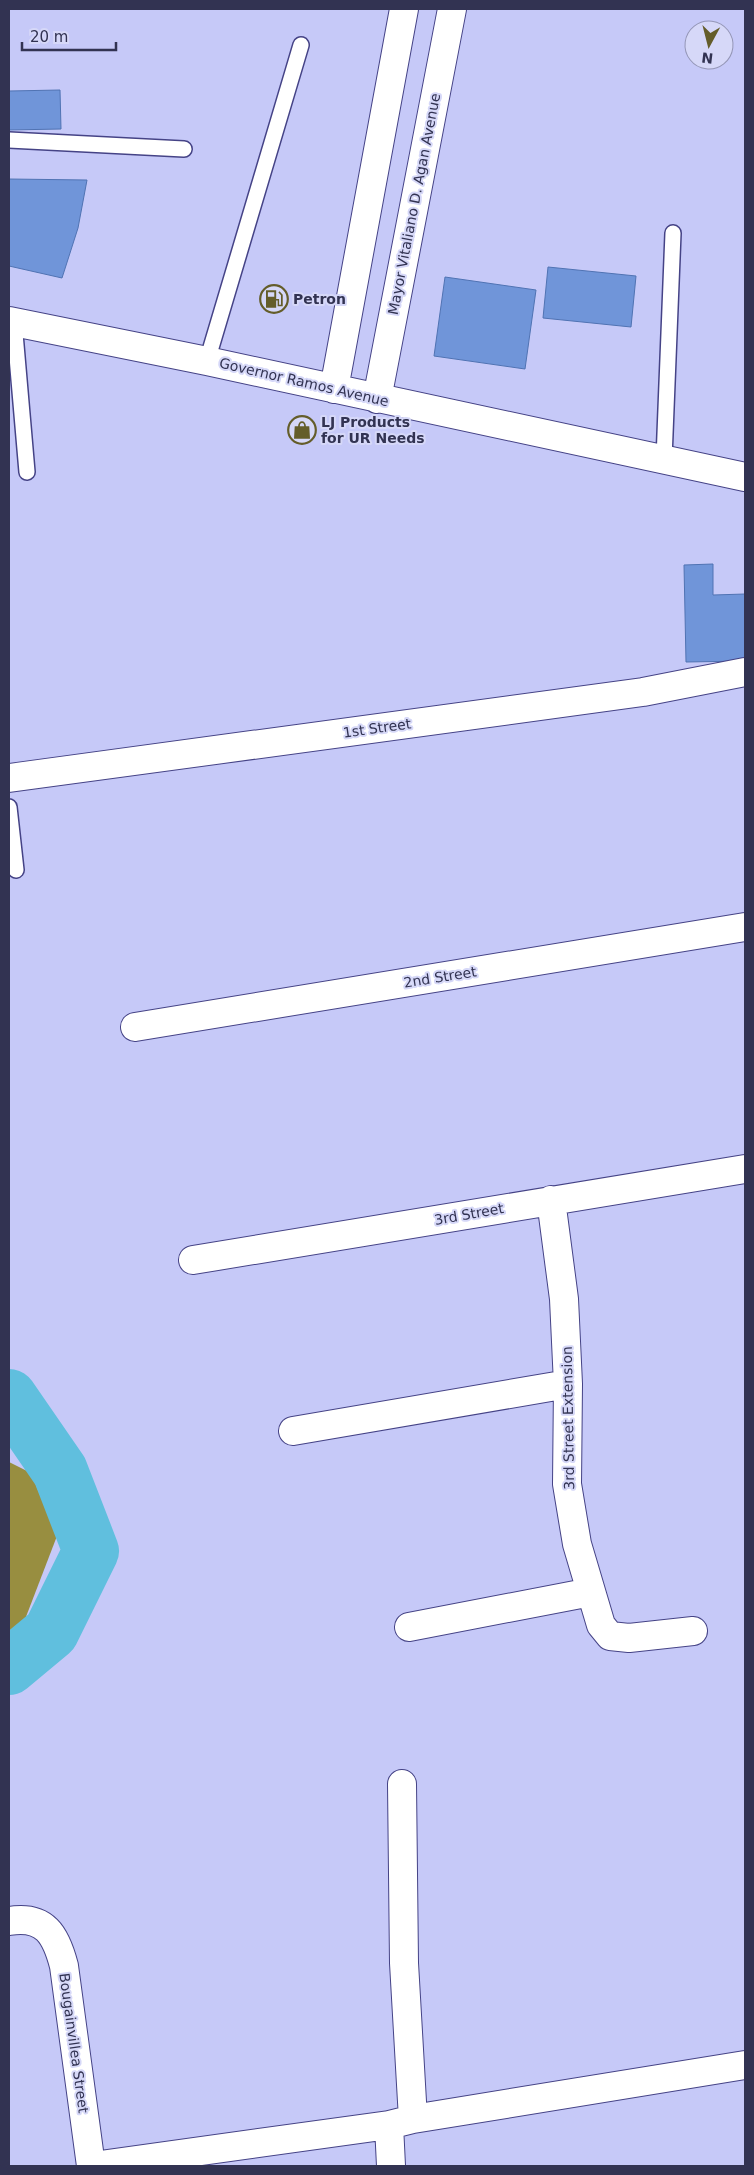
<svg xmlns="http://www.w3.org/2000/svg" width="754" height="2175" font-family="'DejaVu Sans',sans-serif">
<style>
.forest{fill:#988e40}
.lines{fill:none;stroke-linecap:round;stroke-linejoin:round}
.river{stroke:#60bfde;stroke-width:56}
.building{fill:#7095d9;stroke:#5073b3}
.service-casing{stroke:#454386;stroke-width:18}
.minor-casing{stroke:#454386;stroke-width:30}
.secondary-casing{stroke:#454386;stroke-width:30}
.service{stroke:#fff;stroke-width:15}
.minor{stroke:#fff;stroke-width:28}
.secondary{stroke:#fff;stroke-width:28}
.labels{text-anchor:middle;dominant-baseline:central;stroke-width:4;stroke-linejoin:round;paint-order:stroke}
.street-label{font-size:14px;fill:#323352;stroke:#d6d8f8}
.poi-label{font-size:14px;font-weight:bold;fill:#323352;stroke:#d6d8f8;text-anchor:start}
</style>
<rect width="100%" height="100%" fill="#c6c9f8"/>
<!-- forest -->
<path class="forest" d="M9,1462L31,1473L57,1536L24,1622L9,1632Z"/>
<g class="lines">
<!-- river -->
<path class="river" d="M9,1397L60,1471L91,1551L51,1632L9,1667"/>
</g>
<!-- building -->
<path class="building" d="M60,90L61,129L9,130V91Z
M9,179L87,180L78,228L62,278L9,266Z
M548,267L636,276L631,327L543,318Z
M445,277L536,290L525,369L434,356Z
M713,564V595L745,594V661L686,662L684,565Z"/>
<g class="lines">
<defs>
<path id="service" d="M9,140L184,149
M14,322L27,472
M207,361L301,45
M664,459L673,233
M9,807L16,870"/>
<path id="minor" d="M9,778L643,692L745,672
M135,1027L745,927
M551,1200L564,1299L568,1384L567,1484L577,1544L601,1625L610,1636L629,1638L693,1631
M193,1260L745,1169
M293,1431L568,1384
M409,1627L591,1592
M402,1784L404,1963L413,2119
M9,1921C45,1915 56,1935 64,1966L91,2166
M389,2125L391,2166
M93,2166L389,2125L413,2119L745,2065"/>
<path id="secondary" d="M9,321L207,361L745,477
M334,389L404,9
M377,399L452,9"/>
</defs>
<!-- service casing -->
<use href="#service" class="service-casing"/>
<!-- minor casing -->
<use href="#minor" class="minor-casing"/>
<!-- secondary casing -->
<use href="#secondary" class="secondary-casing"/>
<!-- service -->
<use href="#service" class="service"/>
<!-- minor -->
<use href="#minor" class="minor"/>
<!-- secondary -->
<use href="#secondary" class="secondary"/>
</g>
<!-- icons -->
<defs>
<symbol id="fuel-ring" viewBox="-11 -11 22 22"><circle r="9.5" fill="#d6d8f8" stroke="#645d2a" stroke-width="1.5"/><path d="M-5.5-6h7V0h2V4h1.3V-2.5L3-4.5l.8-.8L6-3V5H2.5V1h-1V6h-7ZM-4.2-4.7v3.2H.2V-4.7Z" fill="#645d2a"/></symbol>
<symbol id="shop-ring" viewBox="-11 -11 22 22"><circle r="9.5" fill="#d6d8f8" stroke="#645d2a" stroke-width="1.5"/><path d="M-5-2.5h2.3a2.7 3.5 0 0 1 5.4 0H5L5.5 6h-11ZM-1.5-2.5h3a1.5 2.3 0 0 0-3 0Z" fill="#645d2a"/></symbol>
</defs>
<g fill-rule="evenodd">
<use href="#fuel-ring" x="258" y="283" width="32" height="32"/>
<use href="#shop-ring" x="286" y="414" width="32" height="32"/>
</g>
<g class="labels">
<!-- street labels -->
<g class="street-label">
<text transform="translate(414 204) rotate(-79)">Mayor Vitaliano D. Agan Avenue</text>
<text transform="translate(304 382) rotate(13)">Governor Ramos Avenue</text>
<text transform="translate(377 728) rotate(-8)">1st Street</text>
<text transform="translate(440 977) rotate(-9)">2nd Street</text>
<text transform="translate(469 1214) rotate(-10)">3rd Street</text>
<text transform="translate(568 1418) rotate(-91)">3rd Street Extension</text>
<text transform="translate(74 2043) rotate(82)">Bougainvillea Street</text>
</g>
<!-- poi labels -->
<g class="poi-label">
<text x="293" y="299">Petron</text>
<text x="321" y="422">LJ Products<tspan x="321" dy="16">for UR Needs</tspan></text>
</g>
</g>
<!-- border -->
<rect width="754" height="2175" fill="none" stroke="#323352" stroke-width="20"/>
<!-- north arrow -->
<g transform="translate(709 45) rotate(187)"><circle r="24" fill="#d6d8f8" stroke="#9496b6"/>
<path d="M0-4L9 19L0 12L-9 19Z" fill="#645d2a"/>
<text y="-8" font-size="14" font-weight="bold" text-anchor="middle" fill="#323352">N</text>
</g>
<!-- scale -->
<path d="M22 42v8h94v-8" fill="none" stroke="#323352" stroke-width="2.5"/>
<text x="30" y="42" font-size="15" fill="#323352" stroke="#d6d8f8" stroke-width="4" paint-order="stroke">20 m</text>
</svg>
